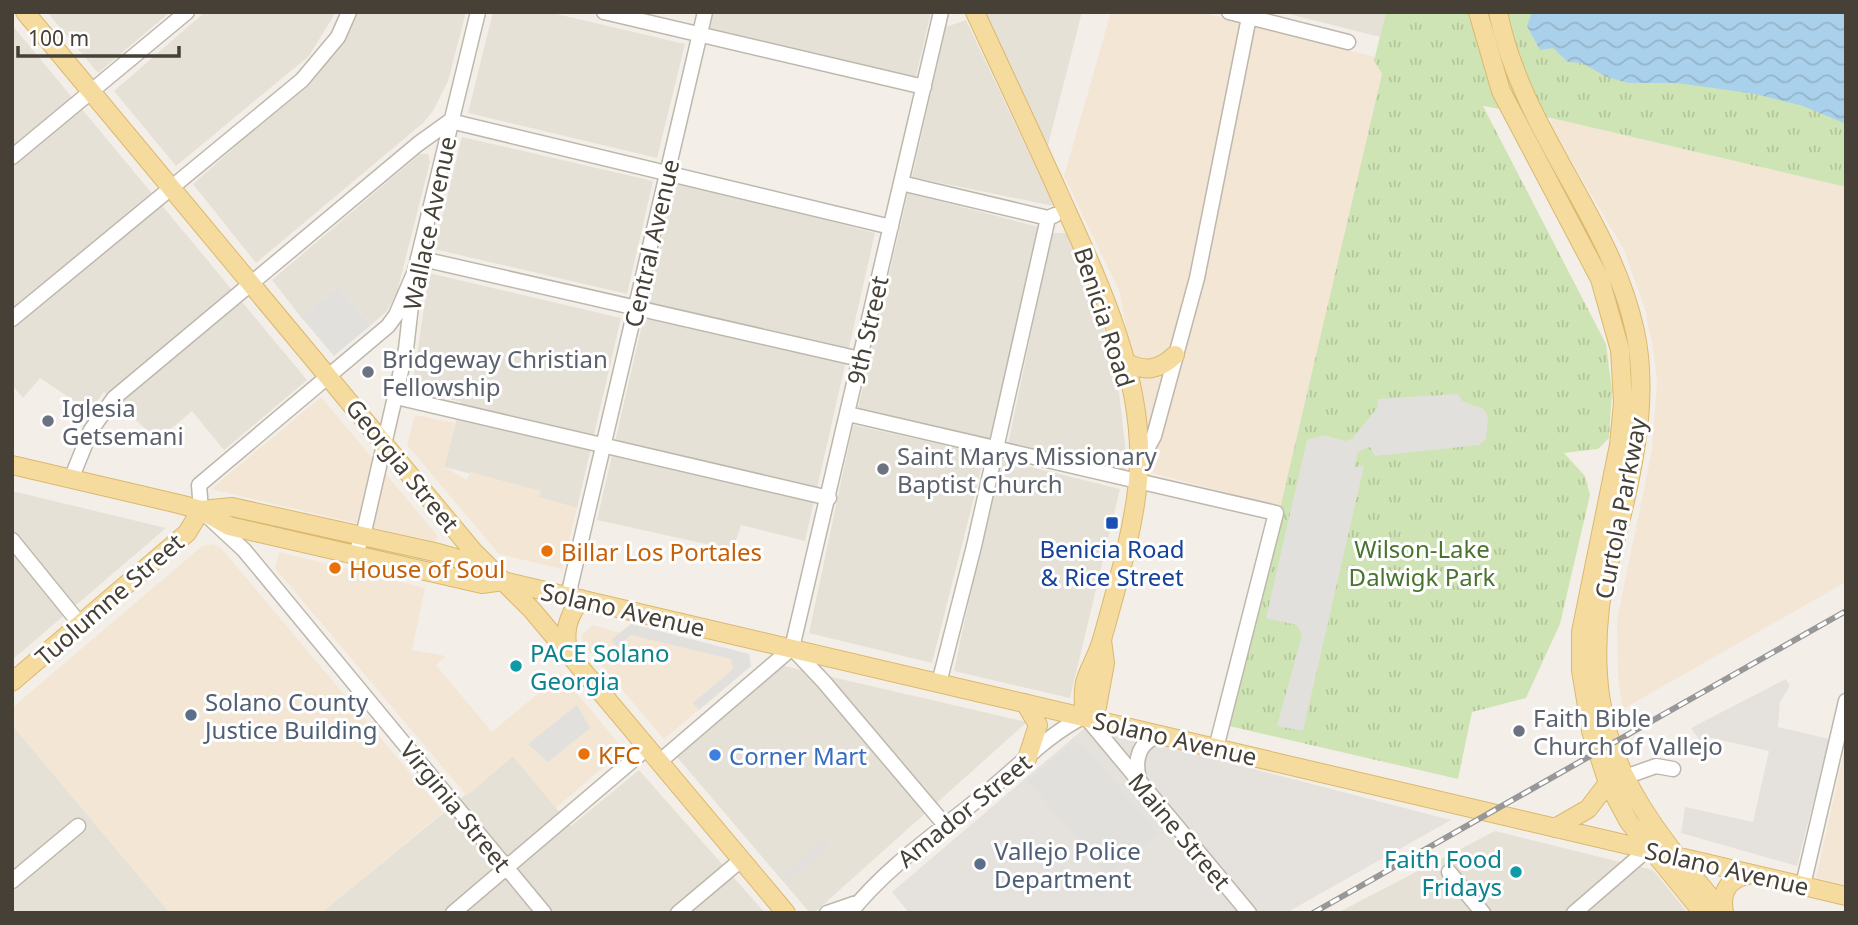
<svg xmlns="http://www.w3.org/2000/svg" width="1858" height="925" font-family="'Noto Sans',sans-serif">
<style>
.residential{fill:#e6e1d7}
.commercial{fill:#f3e6d5}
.industrial{fill:#e5e1dd}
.park{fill:url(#park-tufts)}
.parking{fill:#e1e0dd}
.water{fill:url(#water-waves)}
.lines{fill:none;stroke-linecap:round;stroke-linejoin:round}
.minor-casing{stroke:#beb7ac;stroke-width:17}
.major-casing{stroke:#dab86f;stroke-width:20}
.minor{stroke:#fff;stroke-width:14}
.major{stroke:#f6db9e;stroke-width:18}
.rail-casing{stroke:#979797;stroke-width:6}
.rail{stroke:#fff;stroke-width:3.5;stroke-dasharray:10;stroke-linecap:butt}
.worship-dot{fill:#6b7280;stroke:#fff;stroke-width:2.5}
.transit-dot{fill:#1a4fb4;stroke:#fff;stroke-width:2.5}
.food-dot{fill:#e8710a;stroke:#fff;stroke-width:2.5}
.culture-dot{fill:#0f9aa8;stroke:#fff;stroke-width:2.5}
.service-dot{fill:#5c6f8a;stroke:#fff;stroke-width:2.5}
.shop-dot{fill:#3f7fe0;stroke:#fff;stroke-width:2.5}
.labels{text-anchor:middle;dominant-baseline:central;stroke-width:6;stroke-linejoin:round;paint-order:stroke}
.street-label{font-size:24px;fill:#464037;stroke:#fff}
.worship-label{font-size:24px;fill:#5b616d;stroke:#fff;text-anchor:start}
.transit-label{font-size:24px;fill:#164399;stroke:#fff}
.park-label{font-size:24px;fill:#4a732f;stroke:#fff}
.food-label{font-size:24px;fill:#c56008;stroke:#fff;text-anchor:start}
.culture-label{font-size:24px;fill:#0d838f;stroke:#fff;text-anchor:start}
.service-label{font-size:24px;fill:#4e5e75;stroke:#fff;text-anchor:start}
.shop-label{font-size:24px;fill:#366cbe;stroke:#fff;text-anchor:start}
</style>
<defs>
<pattern id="park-tufts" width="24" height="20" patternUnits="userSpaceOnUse" patternTransform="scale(1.75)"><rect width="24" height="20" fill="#cfe4b4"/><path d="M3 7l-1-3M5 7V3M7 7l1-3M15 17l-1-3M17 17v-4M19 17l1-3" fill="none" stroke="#b3c59b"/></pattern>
<pattern id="water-waves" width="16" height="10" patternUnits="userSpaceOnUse" patternTransform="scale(1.75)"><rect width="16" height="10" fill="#aad1eb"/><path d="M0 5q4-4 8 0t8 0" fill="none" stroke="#94b4ca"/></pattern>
</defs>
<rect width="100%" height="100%" fill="#f3efe8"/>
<!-- residential -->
<path class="residential" d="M47,12H170L98,73Z
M205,12H336L309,56L176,166L114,91Z
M356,12H466L448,81L433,111L423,123L256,263L193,184L306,84L353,23Z
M493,12H548L685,44L657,158L468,113Z
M712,12H931L915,80L708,29Z
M985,12H1082L1047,149Z
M1281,12H1386L1380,37Z
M966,20L1054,206L912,177L946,27Z
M12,25L307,380L224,450L192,411L158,440L104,392L89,411L40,378L23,398L12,385Z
M462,137L653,181L627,294L434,249Z
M420,154H428L430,162L397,292L387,311L371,325L338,286L301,317L272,280Z
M675,181L875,233L805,541L741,525L733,550L597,520Z
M908,193L1039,227L990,439L858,408Z
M1052,233H1067L1115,358L1127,461L1125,470L1008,444Z
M429,273L621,318L577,508L538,497L540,491L444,467L461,402L412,389Z
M853,425L985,454L932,663L809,633Z
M999,459L1120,489L1070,698L954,671Z
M12,491L166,528L12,660Z
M780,665L1027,722L814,913H810L677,757Z
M12,725L170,913H12Z
M513,756L571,826L639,770L765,913H321Z
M1495,831L1653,870L1688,913H1337Z"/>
<!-- commercial -->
<path class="commercial" d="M1111,12H1200L1375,57L1374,62L1382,74L1283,507L1152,473L1120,293L1064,176Z
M1551,118L1846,187V582L1623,709L1618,679L1617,620L1652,450L1657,382L1654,354L1645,309L1624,250L1550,125Z
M321,397L438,536L435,542L211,489Z
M415,415L455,423L444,467L467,480L470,472L541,491L538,497L577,508L562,569L499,554L407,445Z
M212,544L221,548L443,812L321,913H170L12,725V708L202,546Z
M279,552L425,588L412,650L446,656L436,665L492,732L561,674L620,745V753L556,808L513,756L467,796L275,568Z
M631,624L749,654L751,666L664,739L583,644L582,635L593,625L620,633Z
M1846,743V885L1816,878Z"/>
<!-- industrial -->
<path class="industrial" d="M1786,679L1790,686L1780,702L1778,727L1829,739L1797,866L1681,833L1685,807L1753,822L1769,751L1712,738L1700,741L1691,728Z
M1087,726L1451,820L1286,913H909L892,892Z"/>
<!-- park -->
<path class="park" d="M1386,12H1846V187L1551,118L1483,106L1606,344L1612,391L1609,438L1598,449L1564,453L1585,476L1590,495L1560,624L1526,698L1472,712L1458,779L1229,726L1382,74L1374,61Z"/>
<!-- parking -->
<path class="parking" d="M338,286L371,325L334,356L301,317Z
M1458,394L1462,401L1484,409L1488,417L1486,439L1479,445L1375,456L1370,447L1358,452L1354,467L1364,466L1303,731L1277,726L1302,635L1297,625L1266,618L1307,440L1324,435L1345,441L1352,439L1378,407L1377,399Z
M631,624L749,654L751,666L699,710L693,703L733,669L731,659L631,635L617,647L611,640Z
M577,705L590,728L548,762L528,744Z
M1075,740L1080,745L1083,744L1157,833L1107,875L1028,781Z
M824,840L829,846L789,880L784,874Z"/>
<!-- water -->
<path class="water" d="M1532,12H1846V124L1803,106L1755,94L1678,83H1628L1607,77L1582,63L1568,62L1553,48L1540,50L1527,26Z"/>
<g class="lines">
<defs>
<path id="minor" d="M604,12L924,87
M1229,12L1348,42
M12,157L187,12
M901,183L1048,218L1055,215
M418,258L860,359
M415,271L396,315L388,326L199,485L201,510L244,550L544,913
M12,319L302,80L338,37L349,12
M396,397L829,498
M848,414L1276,513L1216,748
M1139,463L1154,436L1197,278L1250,12
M71,479L91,430L114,398L418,144L450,121L891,227
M12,540L81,625
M354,556L363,536L406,349L415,271L478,12
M568,596L705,12
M792,648L941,12
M792,648L824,682L945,825
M939,683L974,546L1048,218
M659,762L792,648
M1139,779C1134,759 1139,741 1161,735
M1608,783L1656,766L1673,769
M1449,872L1483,913
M12,881L78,826
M1803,885L1846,701
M453,913L647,748
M678,913L741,860
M827,913L859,902
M850,913C888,865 940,831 987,792C1019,766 1048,734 1085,716L1249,913
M1574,913L1648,849"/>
<path id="major" d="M25,12L473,551L532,610L786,913
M975,12C1003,73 1032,134 1060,196C1097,278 1142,371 1139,464C1138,515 1117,586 1103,636C1093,673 1079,672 1085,716
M1478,12L1501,91L1600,279L1620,350L1623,403L1619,445L1581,632V670L1591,731L1608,783L1629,822L1703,913
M1498,12C1522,132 1610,216 1635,331C1648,391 1636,455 1622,514C1615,544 1604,576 1600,607C1584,746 1639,814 1724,913
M1124,362C1146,372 1158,371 1175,355
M12,465L179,504L201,510L229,526L482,584L503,581
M201,510L232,507L434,552L459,559L503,581L1846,896
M568,654C564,630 567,618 581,599
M12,682L187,533L201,510
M1025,703L1038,725L1027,759
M1085,716L1097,707L1105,663L1102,640
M1555,828L1588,809L1608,783
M1724,912C1720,890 1730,877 1752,874"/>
</defs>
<!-- minor casing -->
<use href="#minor" class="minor-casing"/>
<!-- major casing -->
<use href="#major" class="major-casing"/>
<!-- minor -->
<use href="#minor" class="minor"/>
<!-- major -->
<use href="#major" class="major"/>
<defs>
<path id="rail" d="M1313,913L1846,611"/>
</defs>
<!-- rail casing -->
<use href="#rail" class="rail-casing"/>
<!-- rail -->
<use href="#rail" class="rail"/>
</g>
<!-- markers -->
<g class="worship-dot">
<circle cx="368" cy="372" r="7"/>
<circle cx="48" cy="421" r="7"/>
<circle cx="883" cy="469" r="7"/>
<circle cx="1519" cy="731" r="7"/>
</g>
<rect class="transit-dot" x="1105" y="516" width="14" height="14" rx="3.5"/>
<g class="food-dot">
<circle cx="547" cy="551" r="7"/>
<circle cx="335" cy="568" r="7"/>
<circle cx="584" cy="754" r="7"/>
</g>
<g class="culture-dot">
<circle cx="516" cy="666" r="7"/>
<circle cx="1516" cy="872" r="7"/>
</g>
<g class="service-dot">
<circle cx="191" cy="715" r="7"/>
<circle cx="980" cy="864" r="7"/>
</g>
<circle class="shop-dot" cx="715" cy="755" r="7"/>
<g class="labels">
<!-- street labels -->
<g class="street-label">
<text transform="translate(429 223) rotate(-78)">Wallace Avenue</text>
<text transform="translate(651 243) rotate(-77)">Central Avenue</text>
<text transform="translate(1105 317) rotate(72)">Benicia Road</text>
<text transform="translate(867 330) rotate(-77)">9th Street</text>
<text transform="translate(403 465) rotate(51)">Georgia Street</text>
<text transform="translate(1620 508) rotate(-79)">Curtola Parkway</text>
<text transform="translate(109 599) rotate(-41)">Tuolumne Street</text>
<text transform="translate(623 609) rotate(13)">Solano Avenue</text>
<text transform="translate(1175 738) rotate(13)">Solano Avenue</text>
<text transform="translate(456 806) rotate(51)">Virginia Street</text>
<text transform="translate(964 810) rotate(-39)">Amador Street</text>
<text transform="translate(1180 831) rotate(50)">Maine Street</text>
<text transform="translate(1727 868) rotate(13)">Solano Avenue</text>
</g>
<!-- worship labels -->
<g class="worship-label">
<text x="382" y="358">Bridgeway Christian<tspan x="382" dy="28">Fellowship</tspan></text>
<text x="62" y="407">Iglesia<tspan x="62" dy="28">Getsemani</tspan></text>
<text x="897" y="455">Saint Marys Missionary<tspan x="897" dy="28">Baptist Church</tspan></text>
<text x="1533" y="717">Faith Bible<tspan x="1533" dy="28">Church of Vallejo</tspan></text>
</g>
<!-- transit labels -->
<g class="transit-label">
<text x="1112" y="548">Benicia Road<tspan x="1112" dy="28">&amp; Rice Street</tspan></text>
</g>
<!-- park labels -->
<g class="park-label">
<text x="1422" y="548">Wilson-Lake<tspan x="1422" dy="28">Dalwigk Park</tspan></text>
</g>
<!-- food labels -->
<g class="food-label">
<text x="561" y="551">Billar Los Portales</text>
<text x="349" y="568">House of Soul</text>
<text x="598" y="754">KFC</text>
</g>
<!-- culture labels -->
<g class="culture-label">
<text x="530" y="652">PACE Solano<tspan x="530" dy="28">Georgia</tspan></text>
<text x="1502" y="858" text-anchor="end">Faith Food<tspan x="1502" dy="28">Fridays</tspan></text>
</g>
<!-- service labels -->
<g class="service-label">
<text x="205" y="701">Solano County<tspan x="205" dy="28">Justice Building</tspan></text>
<text x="994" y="850">Vallejo Police<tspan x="994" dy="28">Department</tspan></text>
</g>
<!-- shop labels -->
<g class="shop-label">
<text x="729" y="755">Corner Mart</text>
</g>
</g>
<!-- border -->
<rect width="1858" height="925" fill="none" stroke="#464037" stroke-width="28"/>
<!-- scale -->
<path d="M18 46v10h161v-10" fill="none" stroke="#464037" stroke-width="3.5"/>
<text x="28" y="46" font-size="21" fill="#464037" stroke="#ffffff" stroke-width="5" paint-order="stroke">100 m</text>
</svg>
